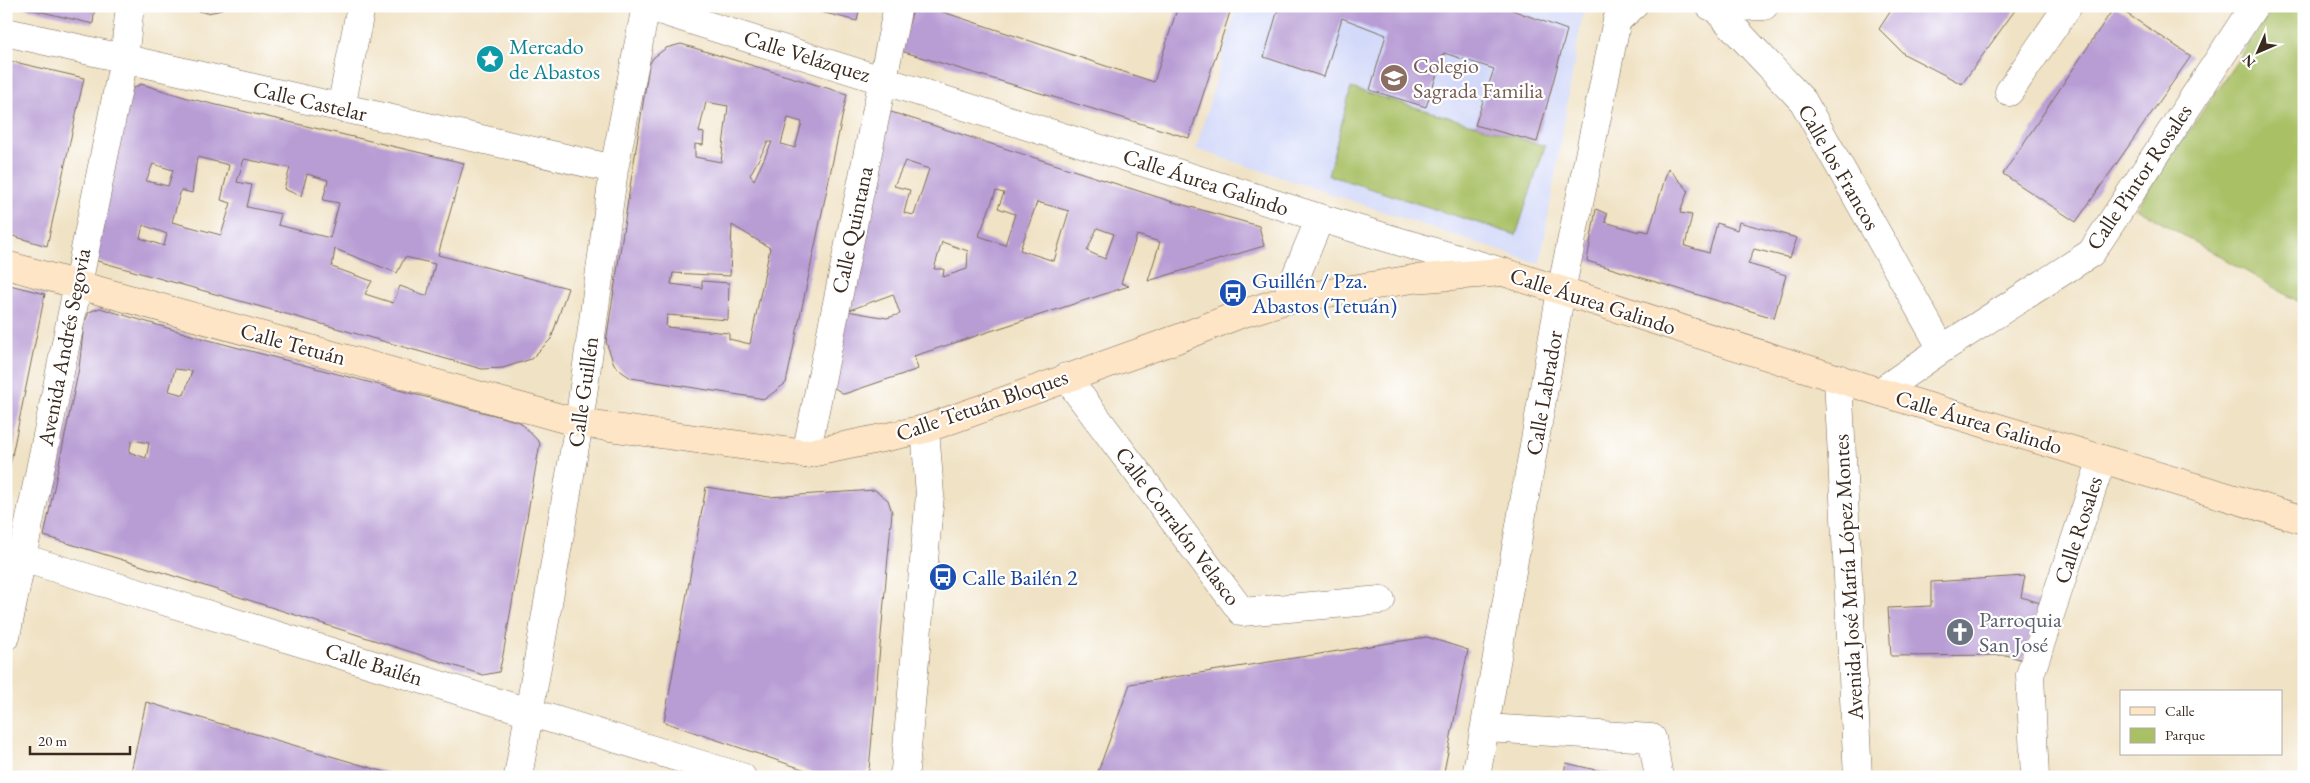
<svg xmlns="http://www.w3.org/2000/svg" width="2310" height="783" font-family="'EB Garamond',serif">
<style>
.built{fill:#d3d9f9}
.green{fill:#a9c065;stroke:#727542}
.building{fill:#b89cd4;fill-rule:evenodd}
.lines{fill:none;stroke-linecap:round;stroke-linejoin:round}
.street-casing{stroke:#7a6a58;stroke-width:29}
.secondary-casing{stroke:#7a6a58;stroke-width:29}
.street{stroke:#fff;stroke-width:28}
.secondary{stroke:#fde5c5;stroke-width:28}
.labels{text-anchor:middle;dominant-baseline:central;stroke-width:4.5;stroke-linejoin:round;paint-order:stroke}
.culture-label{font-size:22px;fill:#0d838f;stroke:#fff;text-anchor:start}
.street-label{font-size:22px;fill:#3b2a1e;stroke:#fff}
.education-label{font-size:22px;fill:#785e54;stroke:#fff;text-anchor:start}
.transit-label{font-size:22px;fill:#164399;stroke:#fff;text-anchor:start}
.worship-label{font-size:22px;fill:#5b616d;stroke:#fff;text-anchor:start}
</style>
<rect width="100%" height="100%" fill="#fff"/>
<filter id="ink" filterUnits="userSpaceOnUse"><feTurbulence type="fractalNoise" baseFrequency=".02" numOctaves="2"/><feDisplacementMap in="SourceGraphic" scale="10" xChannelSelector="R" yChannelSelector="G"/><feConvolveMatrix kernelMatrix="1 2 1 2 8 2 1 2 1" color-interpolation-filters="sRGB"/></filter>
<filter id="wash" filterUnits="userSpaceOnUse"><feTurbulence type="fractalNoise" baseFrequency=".0096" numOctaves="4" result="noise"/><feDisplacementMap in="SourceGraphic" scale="20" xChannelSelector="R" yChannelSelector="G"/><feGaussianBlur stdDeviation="1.12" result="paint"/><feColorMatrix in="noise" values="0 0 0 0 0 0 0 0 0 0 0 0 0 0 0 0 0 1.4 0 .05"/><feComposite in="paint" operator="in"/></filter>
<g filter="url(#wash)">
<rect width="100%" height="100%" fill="#f0e2c4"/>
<!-- built -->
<path class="built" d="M1237,6H1584L1540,264L1196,149Z"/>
<!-- green -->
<path class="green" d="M2275,6H2304V299L2301,303L2136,208Z
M1351,88L1545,146L1516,235L1328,175Z"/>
<g id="blocks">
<!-- building -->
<path class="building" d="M95,6L93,24L21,7V6Z
M175,6H226L218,11L207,13Z
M797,6H860L857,21Z
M914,6H925L1154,82L1178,6H1232L1189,138L901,51Z
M1279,6H1501L1567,30L1537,142L1475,125L1494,69L1444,53L1426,107L1370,90L1386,35L1342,18L1324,77L1264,57Z
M1894,6H2018L1962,84L1904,54L1879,29Z
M2115,6L2191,56L2076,222L2003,174Z
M681,44L847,94L786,383L765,399L631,378L622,372L614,364L606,342L649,65L653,58L666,48ZM706,102L728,106L721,162L695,157V144L703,145L704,133L699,132ZM788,118L802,122L795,148L781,144ZM768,142H772L754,180L750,175ZM732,225L770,248L750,344L729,339V333L666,327L667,315L728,320L729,283L702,281V288L671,284L673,273L730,276Z
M6,60L84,78L47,246L6,234Z
M141,84L191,99L464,163L438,255L568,288L551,339L531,359L503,368L482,369L94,260L126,92ZM197,157L229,165L221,200L231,203L221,235L172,222L181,190L192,193ZM244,159L290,168L284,189L301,196L307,174L328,180L323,200L339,203L330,238L278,225L281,214L247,207L252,185L237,182ZM153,164L173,170L168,186L146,181ZM143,225L167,234L164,246L140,238ZM335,249L397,273L405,257L435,264L427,296L400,286L393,303L365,294L372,281L332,267Z
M888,111L1173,202L1259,226L1264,246L1148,281L1160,242L1137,235L1121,283L1129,286L914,356L918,369L844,394L828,384L847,311L887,318L900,314L893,294L847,311ZM905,161L929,169L914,215L904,213L910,190L894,186ZM996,191L1004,193L998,208L1015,214L1005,245L979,236ZM1037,202L1069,211L1054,261L1020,250ZM1097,228L1114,234L1105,259L1087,251ZM942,242L968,251L967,269L943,277L944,269H934Z
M1668,168L1688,190L1680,213L1692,215L1685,246L1709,253L1717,223L1737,230L1739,222L1797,238L1790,258L1754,249L1748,264L1786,275L1774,318L1587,261L1596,209L1607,214L1605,222L1639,232L1640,230L1649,232Z
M6,284L45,294L7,480H6Z
M100,308L201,338L520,422L540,443L503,655L499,672L483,675L136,564L44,536L79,368L84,324L89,312ZM175,369L192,371L184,395L169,391ZM132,440L149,443L146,458L129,452Z
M706,487L769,497L875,490L888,500L892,512L869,770L861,777H826L664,722Z
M2025,576L2021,597L2040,603L2023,660L2006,655L1891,656L1888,608L1931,606V582Z
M1427,637L1468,650L1443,777H1096L1130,684Z
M146,702L399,776V777H130Z
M1566,763L1621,776V777H1563Z"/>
</g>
</g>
<g filter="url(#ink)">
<use href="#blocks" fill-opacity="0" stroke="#7a6a58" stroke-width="1"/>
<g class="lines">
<defs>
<path id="street" d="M646,6L1320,218L1502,272
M1710,6L1715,8L1803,101L1942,349
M1715,8L1764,6
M6,32L614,169
M2009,92L2068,6
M341,108L361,6
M1286,300L1320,218
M1066,377L1242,612L1381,600
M1838,378L1858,777
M1880,392L1942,349L2091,253L2254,6
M806,454L898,6
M6,553L742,777
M6,636L124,59L130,6
M1485,728L1652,738L1659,777
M518,777L579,423L614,169L646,6
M903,777L905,770L930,495L925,429
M1476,777L1561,291L1617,20L1633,6
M2035,777L2030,675L2102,459"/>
<path id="secondary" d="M6,265L579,423L806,454L925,429L1177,339L1238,315L1286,300L1413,279L1503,272L1880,392L2304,520"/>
</defs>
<!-- street casing -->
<use href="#street" class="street-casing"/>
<!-- secondary casing -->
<use href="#secondary" class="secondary-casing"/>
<!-- street -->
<use href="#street" class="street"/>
<!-- secondary -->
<use href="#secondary" class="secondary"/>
</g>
</g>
<!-- icons -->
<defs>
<symbol id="sight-disc" viewBox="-11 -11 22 22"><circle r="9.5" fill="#0f9aa8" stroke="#fff"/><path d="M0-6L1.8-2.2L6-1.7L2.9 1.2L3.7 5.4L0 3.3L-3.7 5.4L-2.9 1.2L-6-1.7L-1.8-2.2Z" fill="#fff"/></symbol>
<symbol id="school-disc" viewBox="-11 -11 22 22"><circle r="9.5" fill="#8d6e63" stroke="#fff"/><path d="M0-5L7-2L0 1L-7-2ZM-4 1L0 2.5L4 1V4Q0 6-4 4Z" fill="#fff"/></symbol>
<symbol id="bus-disc" viewBox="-11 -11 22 22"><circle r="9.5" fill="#1a4fb4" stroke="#fff"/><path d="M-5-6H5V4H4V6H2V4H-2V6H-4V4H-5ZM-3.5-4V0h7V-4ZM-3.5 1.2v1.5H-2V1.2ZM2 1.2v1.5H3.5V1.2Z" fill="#fff"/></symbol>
<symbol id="church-disc" viewBox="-11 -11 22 22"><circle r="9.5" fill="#6b7280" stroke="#fff"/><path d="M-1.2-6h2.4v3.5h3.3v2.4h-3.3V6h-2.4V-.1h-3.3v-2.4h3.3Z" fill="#fff"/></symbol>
</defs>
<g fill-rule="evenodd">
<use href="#sight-disc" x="474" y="43" width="32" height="32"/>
<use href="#school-disc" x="1378" y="62" width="32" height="32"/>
<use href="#bus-disc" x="1217" y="277" width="32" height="32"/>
<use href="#bus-disc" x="927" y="561" width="32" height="32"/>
<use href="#church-disc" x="1944" y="616" width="32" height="32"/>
</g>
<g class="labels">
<!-- culture labels -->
<g class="culture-label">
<text x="509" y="46">Mercado<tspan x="509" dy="25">de Abastos</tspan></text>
</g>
<!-- street labels -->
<g class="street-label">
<text transform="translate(807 56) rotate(17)">Calle Velázquez</text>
<text transform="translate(310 101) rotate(13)">Calle Castelar</text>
<text transform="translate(1839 167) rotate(60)">Calle los Francos</text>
<text transform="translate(2139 177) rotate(-56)">Calle Pintor Rosales</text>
<text transform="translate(1206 182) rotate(18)">Calle Áurea Galindo</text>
<text transform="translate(852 230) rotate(-78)">Calle Quintana</text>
<text transform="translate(1593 301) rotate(18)">Calle Áurea Galindo</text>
<text transform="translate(293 344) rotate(15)">Calle Tetuán</text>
<text transform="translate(64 347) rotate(-79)">Avenida Andrés Segovia</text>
<text transform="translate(583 392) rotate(-82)">Calle Guillén</text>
<text transform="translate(1544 393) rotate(-80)">Calle Labrador</text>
<text transform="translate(982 405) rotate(-19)">Calle Tetuán Bloques</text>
<text transform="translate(1979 422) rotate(17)">Calle Áurea Galindo</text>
<text transform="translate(1178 526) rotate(53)">Calle Corralón Velasco</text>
<text transform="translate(2078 530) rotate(-72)">Calle Rosales</text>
<text transform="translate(1848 577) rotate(-93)">Avenida José María López Montes</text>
<text transform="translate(374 664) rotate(17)">Calle Bailén</text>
</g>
<!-- education labels -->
<g class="education-label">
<text x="1413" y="65">Colegio<tspan x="1413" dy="25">Sagrada Familia</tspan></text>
</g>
<!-- transit labels -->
<g class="transit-label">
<text x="1252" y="280">Guillén / Pza.<tspan x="1252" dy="25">Abastos (Tetuán)</tspan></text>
<text x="962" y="577">Calle Bailén 2</text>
</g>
<!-- worship labels -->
<g class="worship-label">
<text x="1979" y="619">Parroquia<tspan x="1979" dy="25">San José</tspan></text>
</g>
</g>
<!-- margin -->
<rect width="2310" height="783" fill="none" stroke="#fff" stroke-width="25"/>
<!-- legend -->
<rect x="2120" y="690" width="162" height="65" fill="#ffffff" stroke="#b1aaa5"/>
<rect x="2130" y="707" width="25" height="8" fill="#fde5c5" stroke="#b1aaa5"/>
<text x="2165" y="716" font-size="15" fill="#3b2a1e">Calle</text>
<rect x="2130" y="728" width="25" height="15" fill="#a9c065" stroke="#b1aaa5"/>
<text x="2165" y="740" font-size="15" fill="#3b2a1e">Parque</text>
<!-- north arrow -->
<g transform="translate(2258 52) rotate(225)" stroke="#ffffff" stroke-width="4" paint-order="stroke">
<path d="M0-4L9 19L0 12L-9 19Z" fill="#3b2a1e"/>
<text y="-8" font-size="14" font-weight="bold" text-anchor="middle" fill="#3b2a1e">N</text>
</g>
<!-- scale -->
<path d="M30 746v8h100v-8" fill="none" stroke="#3b2a1e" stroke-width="2.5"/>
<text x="38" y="746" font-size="15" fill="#3b2a1e" stroke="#ffffff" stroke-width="4" paint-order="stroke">20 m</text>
</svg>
